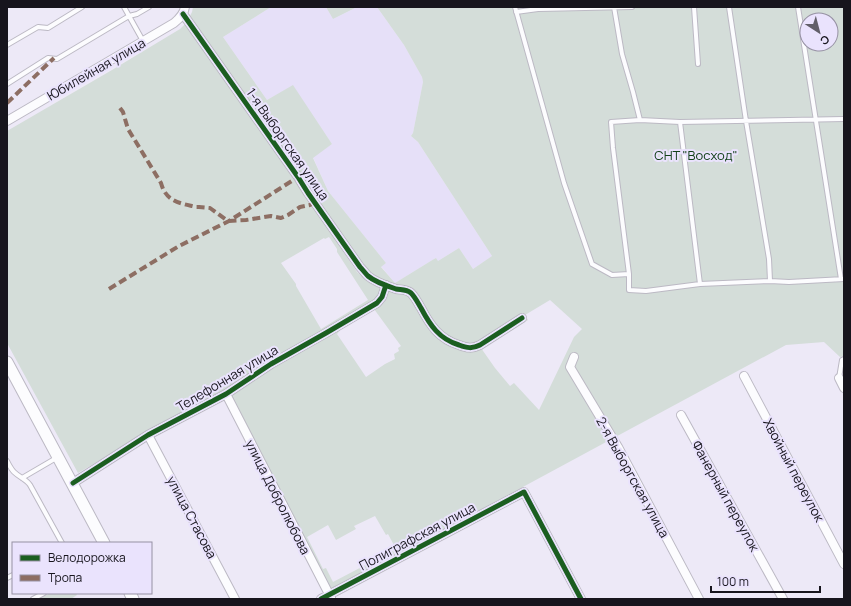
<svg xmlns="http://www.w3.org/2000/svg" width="851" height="606" font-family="Manrope,sans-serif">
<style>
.built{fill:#e6e0f8}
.green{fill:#d4ddd9;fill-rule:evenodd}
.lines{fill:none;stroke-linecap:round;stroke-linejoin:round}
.lane-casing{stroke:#bcb9c4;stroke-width:6}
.street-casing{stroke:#bcb9c4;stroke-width:10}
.secondary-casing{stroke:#bcb9c4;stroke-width:13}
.lane{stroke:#fcfcfe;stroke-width:4}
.street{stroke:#fcfcfe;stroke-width:8}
.secondary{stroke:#fcfcfe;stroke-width:11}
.quiet{stroke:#8d6e63;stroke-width:4;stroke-dasharray:8 4;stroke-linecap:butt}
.cycleway-casing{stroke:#eae3fd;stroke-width:8}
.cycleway{stroke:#1b5e20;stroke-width:5}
.labels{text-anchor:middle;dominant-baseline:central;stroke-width:4;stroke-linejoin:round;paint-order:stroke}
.street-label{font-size:13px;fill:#17151d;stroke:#eae3fd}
.park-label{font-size:13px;fill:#124119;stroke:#eae3fd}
</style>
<rect width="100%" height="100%" fill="#ede9f7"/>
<!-- built -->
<path class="built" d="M271,7H326L333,19L357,7H377L404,45L422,77L423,82L413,133L411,136L418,142L492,256L473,269L459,248L438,261L436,258L434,259L395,283L381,266L386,263L328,191L313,157L332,144L293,86L267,100L223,37Z"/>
<!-- green -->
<path class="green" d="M193,7H271L223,37L267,100L293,85L332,144L313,158L328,191L386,263L381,267L395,283L434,259L436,258L438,261L459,248L473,269L492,256L418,142L411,136L413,133L423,82L422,77L404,45L377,7H844V356L840,357L824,342L786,345L330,591L229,395L247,382L377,305L387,282L371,273L363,265L318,201L301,175L190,16L192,12ZM807,20H831V44H807ZM550,300L582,329L574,337L539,410L514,383L510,386L495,368L481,348L510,329L511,331L528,320L525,315ZM374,309L401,346L398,348L399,351L394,354L395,359L385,364L366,377L337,334L341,329ZM375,516L386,535L388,534L396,549L333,582L326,568L323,569L307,537L328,525L336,540L356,529L354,526Z
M326,7H357L333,19Z
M185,24L321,218L357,272L367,281L382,287L379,295L375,301L225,392L163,423L78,473L7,343V131L112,70L180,29ZM329,237L337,249V252L368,300L321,329L296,286V284L281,263L324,238L325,239Z
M50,593H76L77,595L71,599H39Z"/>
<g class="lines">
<defs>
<path id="lane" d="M124,7L143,41
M515,7L564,183L592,264L612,275L629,274
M614,7L622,54L633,92L640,120
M694,7L698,64
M729,7L746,121L769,259L770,281
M798,7L841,279
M516,12L538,9L632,7
M7,45L38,27L48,28L82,7
M7,84L48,58L57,59L129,16L137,14L149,7
M844,119L680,122L640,120L611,122L613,148L629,274V290L646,291L700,284L770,281L789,282L844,279
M680,122L700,284
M839,378L842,360L844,359
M7,461C9,465 11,469 14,472C19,477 26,479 30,485L62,543
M22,478L58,457
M7,578L13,575
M33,599L44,593"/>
<path id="street" d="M183,14L298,177L308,193L360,267C363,270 365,273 368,276C375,282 387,286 396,289C401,290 406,289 411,293C415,297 418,303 421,308C430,325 439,339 459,345C467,348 472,349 480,345L522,318
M7,121L174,23C180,18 184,14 185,7
M574,357L570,367L618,447L699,599
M744,376L844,564
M839,378L844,388
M226,394L331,598
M681,415L783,599
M148,435L235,599
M73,483L148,435L226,394L271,364L326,333L377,303L382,297L386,285
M321,599L524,492L581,599"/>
<path id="secondary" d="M7,362L104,543
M130,593L133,599"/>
</defs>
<!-- lane casing -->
<use href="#lane" class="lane-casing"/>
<!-- street casing -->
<use href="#street" class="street-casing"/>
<!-- secondary casing -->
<use href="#secondary" class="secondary-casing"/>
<!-- lane -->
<use href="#lane" class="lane"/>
<!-- street -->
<use href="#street" class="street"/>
<!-- secondary -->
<use href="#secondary" class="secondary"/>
<!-- quiet -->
<path class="quiet" d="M7,103L54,58
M120,108L123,112L125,119L128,129L161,183C166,202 180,203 196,207H199L210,208L225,219L229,221L246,220L271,216L281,218L288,215L300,207L310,205L315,203
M109,289L179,246L229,221L298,177"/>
<defs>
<path id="cycleway" d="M183,14L298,177L308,193L360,267C363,270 365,273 368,276C375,282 387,286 396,289C401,290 406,289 411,293C415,297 418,303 421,308C430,325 439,339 459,345C467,348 472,349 480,345L522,318
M73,483L148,435L226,394L271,364L326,333L377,303L382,297L386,285
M321,599L524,492L581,599"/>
</defs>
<!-- cycleway casing -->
<use href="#cycleway" class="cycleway-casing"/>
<!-- cycleway -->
<use href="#cycleway" class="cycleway"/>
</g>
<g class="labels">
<!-- street labels -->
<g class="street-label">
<text transform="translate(96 69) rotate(-30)">Юбилейная улица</text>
<text transform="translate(288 144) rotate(55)">1-я Выборгская улица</text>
<text transform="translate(227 378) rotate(-31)">Телефонная улица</text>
<text transform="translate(794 470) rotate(62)">Хвойный переулок</text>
<text transform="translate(633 477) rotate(61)">2-я Выборгская улица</text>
<text transform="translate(726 496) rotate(61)">Фанерный переулок</text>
<text transform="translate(278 497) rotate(63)">улица Добролюбова</text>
<text transform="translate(192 517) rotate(62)">улица Стасова</text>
<text transform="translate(417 536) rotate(-28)">Полиграфская улица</text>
</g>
<!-- park labels -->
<g class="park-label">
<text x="696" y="155">СНТ "Восход"</text>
</g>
</g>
<!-- border -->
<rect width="851" height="606" fill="none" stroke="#17151d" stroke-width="16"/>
<!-- legend -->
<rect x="12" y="542" width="140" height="52" fill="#eae3fd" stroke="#9691a3"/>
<rect x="20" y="555" width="20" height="6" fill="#1b5e20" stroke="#9691a3"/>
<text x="48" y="562" font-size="12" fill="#17151d">Велодорожка</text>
<rect x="20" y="575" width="20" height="6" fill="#8d6e63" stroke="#9691a3"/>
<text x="48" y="582" font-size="12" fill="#17151d">Тропа</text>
<!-- north arrow -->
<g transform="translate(819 32) rotate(144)"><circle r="19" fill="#eae3fd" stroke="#9691a3"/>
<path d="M0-3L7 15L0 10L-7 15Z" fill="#625f69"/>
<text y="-6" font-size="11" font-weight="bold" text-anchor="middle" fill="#17151d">С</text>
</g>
<!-- scale -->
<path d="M711 586v6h109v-6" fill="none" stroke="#17151d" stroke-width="2"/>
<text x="717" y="586" font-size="12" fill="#17151d" stroke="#eae3fd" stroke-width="3" paint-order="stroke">100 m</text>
</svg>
